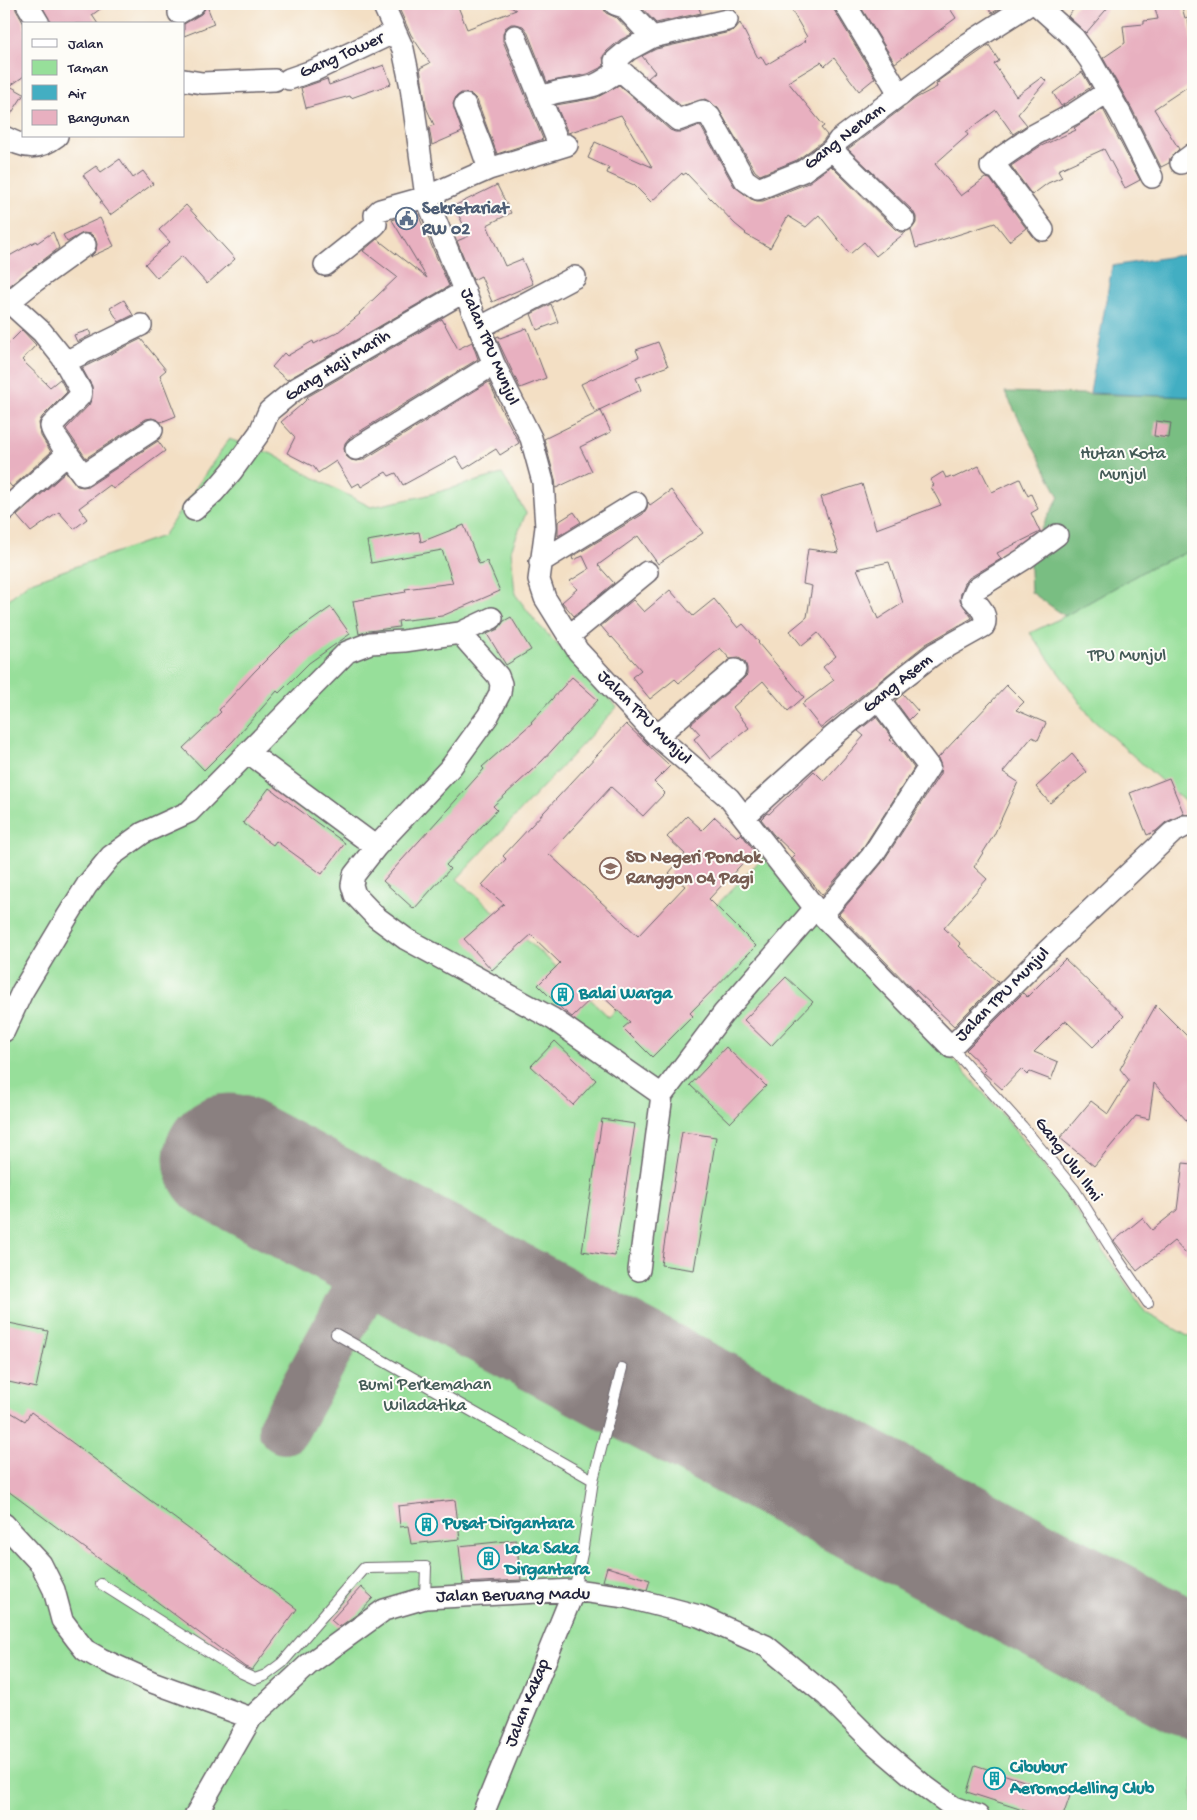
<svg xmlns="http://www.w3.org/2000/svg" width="1197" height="1820" font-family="'Gochi Hand',sans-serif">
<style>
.green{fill:#97df9a;stroke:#5c806a}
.forest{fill:#79be82;stroke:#4e705e}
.water{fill:#43aec2;stroke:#32687e}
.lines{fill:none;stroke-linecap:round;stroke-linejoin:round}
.taxiway{stroke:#8a8080;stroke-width:52}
.runway{stroke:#8a8080;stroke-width:131}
.building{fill:#e8b0c0;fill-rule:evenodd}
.lane-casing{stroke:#6b646b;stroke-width:12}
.street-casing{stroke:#6b646b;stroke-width:24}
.lane{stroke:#fff;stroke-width:10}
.street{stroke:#fff;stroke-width:21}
.labels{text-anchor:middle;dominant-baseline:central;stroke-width:4;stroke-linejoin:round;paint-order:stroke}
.street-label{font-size:18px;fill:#22223b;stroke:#fdfcf7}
.service-label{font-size:18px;font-weight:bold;fill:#4e5e75;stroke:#fdfcf7;text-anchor:start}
.park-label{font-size:18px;fill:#455b58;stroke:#fdfcf7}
.education-label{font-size:18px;font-weight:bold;fill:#785e54;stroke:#fdfcf7;text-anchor:start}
.culture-label{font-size:18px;font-weight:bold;fill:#0d838f;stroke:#fdfcf7;text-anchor:start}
</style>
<rect width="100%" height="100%" fill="#fdfcf7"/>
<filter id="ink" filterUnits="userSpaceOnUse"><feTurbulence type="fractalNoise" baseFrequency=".02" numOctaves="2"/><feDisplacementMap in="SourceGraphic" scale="10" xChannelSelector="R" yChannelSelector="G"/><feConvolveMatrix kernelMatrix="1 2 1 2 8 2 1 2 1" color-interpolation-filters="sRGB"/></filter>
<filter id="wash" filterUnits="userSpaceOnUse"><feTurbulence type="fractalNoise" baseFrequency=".0096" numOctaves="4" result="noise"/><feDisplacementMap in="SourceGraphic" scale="20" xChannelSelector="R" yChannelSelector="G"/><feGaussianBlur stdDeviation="1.12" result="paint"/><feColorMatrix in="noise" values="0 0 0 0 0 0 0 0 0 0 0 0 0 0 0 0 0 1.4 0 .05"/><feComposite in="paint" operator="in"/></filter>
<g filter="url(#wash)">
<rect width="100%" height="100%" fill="#f3dfc4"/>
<!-- green -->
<path class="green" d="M229,439L272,454L316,479L371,507L424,496L502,474L526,513L511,550L515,594L536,622L617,707L457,879L546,957L609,1017L763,857L837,938L898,1011L957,1063L1000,1112L1057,1183L1146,1313L1193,1339V1816H4V603L28,583L163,536Z
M1193,550V809L1092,719L1030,633L1065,616L1151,567Z"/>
<!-- forest -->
<path class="forest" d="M1005,392L1193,397V550L1151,567L1065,616L1031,592L1029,550L1059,497Z"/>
<!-- water -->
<path class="water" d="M1193,253V397L1090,393L1112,266Z"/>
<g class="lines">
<!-- taxiway -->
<path class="taxiway" d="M284,1428L386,1242"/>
<!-- runway -->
<path class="runway" d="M229,1159L1193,1672"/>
</g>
<g id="blocks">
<!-- building -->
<path class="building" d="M4,4H15L16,10L24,24V76L10,86L24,94L4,125Z
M41,4H107L92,15L98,24H51Z
M397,4H457L467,29L516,10L505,4H601L606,13L617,18L632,34L620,40L607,51L603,56L604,66L588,74L547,82L527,31L523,26L516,24H511L505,28L503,34V41L543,139L497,154L477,100L472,95L466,93H461L456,97L453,104L462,132L432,145L429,127L434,125L426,107L420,68L430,63L411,35Z
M638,4H697L701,13L656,23Z
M788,4H833L834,10L875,78L859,91L834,58L825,66L821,62L788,82L824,126L821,128L827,135L823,141L797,160L760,175L755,171L718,108L705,99L681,106L648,78L655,72L642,56L656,49L730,32L735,29L740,23L758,58L761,56L766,65L806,41L804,39L807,37Z
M859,4H894L898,9L907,4H947L956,18L895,63Z
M985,4H1007L992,13Z
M1078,4H1111L1086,33L1068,16Z
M1154,4H1181L1185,18L1188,17L1193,58V83L1154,109L1179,149L1170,158L1169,163L1161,167L1132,109L1103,58L1125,43L1123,26L1144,24V21L1158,19Z
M207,6L214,24L184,36V24L201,14Z
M989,45L999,61L994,64L1016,96L1042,77L1046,81L1018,114L1027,125L1013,134L996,110L966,132L968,135L935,164L961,196L985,178L990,179L1026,228L1009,241L995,223L916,248L911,230L916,223V217L913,211L848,149L916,98L937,87L936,84L939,83L938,81Z
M384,65L391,84L351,98L350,96L306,108L301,88L327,79L329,85Z
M1082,72L1091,87L1061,106L1053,93Z
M619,85L670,130L675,132H682L700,125L734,186L751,199L757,201H763L808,183L831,166L895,229L900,232H906L876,256L864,242L850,254L819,215L806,227L788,216L770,248L745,234L746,233L735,224L686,173L683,175L682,173L651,202L634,185L607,173L609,168L588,158L595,142L652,167L621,115L568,133L556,105L596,98Z
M1103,109L1140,180L1125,188L1104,149L1058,170L1062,177L1048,183L1032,195L1011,166L1039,147L1076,130L1074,128Z
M120,159L133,178L143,171L153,184L110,215L100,202L102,201L83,175L96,166L101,172Z
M497,185L511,213L487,225L505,266L522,259L533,284L492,302L481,276L473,280L457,241L469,236L454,206Z
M186,205L235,259L207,284L182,256L157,278L145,264L170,242L159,230Z
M417,212L449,286L287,380L272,367L284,353L287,356L313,341L314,344L338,332L360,314L359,313L397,277L363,251L377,239L427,278L392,220Z
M100,218L114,246L90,257L96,251L97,244L95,238L91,234L83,233L67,242L63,235Z
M53,232L59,248L4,290V259L36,241L37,243Z
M124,300L133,315L119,322L110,308Z
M551,304L558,322L537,330L531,314Z
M442,319L458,349L472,342L478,359L349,438L345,443L344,449L346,456L351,460L356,461L363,460L489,382L496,397H495L519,443L500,455L496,449L464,469L456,456L403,485L396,473L389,476L386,472L361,487L359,483L352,487L336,461L318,473L314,467L287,453L295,437L281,422L301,405L308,398L307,397Z
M527,328L546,378L520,388L496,337L499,336L500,338Z
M22,330L36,345L22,360L50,387L60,379L67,392L42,417L39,423L41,436L51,452L12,487L4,478V348Z
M89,330L91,335L77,342L74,335Z
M141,339L166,370L160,375L176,416L161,422L152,418L146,419L86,458L66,429L89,405L92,398V386L82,368Z
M658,342L668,366L636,378L641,390L595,412L581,384L639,357L636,350Z
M601,411L611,432L580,447L592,471L556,488L555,479L544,439Z
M1156,421L1171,423L1169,438L1154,436Z
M158,441L165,451L113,489L110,485L79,508L87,519L74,529L59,512L31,532L17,516L66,472L77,486L83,487L89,486Z
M979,466L992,492L1020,479L1028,496L1031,494L1038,509L1031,513L1040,532L997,553L1001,559L969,578L965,583L961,593L960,600L972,618L926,644L821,728L802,704L834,680L823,667L836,656L818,633L802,646L790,631L807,617L812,586L803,584L808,549L839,553L821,497L862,484L876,529L941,505L931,487L934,485L930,480L943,472L946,478L951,476L953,478ZM889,562L903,603L878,619L857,569Z
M671,490L703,533L658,564L638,536L598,565L614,583L574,616L562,602L577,589L570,581L589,569L583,556L573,560L572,557L643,514L647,508L648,502L650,505Z
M574,512L581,522L558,536V522Z
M464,525L479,564L487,561L500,591L442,616L398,621L399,627L369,631L359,634L353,601L406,592L405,589L453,583L442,550L371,563L367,541L419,532L421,542Z
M670,590L693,616L714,599L738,628L743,624L759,642L758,643L804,697L788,711L763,681L733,707L749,728L710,759L694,739L700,734L691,724L743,679L747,675V668L745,662L739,658L730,659L720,648L679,683L675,679L650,699L632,677L641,670L612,637L611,638L601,626L633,600L644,612Z
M331,607L350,634L309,663L279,693L277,691L233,741L204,770L183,748L221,712L219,710L254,672L290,636Z
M511,617L531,650L506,665L487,634L498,629L504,621Z
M572,677L598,700L542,761L493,806L497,810L446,865L450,869L414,909L383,881L484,769L482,767L532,723L531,722Z
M1007,685L1024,702L1016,710L1046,723L1038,740L1032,737L1003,772L1018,782L994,835L974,867L987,879L944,928L961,944L959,946L998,982L954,1026L916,990L915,992L839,914L882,863L940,774L941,766L938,758Z
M903,694L918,711L909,720L895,701Z
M876,717L892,738L890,740L896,744L914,768L862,849L822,895L792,858L795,855L773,834L761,819L767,813L769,814L814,771L824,781L864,736L858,731Z
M626,724L670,766L654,782L665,793L643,816L611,787L549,854L638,936L685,886L669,873L685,854L667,837L687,816L702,830L715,817L737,837L741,833L754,851L709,899L756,946L690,1013L693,1016L652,1057L623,1028L630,1022L598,992L572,1017L563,1010L538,985L560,963L531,935L492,970L464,939L504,904L482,885L506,859L503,856Z
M1072,754L1087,772L1050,803L1036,787Z
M1169,778L1184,814L1166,822L1156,831L1147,835L1130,793Z
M269,788L345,843L322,874L276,841L273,845L243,823Z
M1065,959L1124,1016L1093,1047L1067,1022L1065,1021L1034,1052L1058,1062L1051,1080L1030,1072L1027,1075L1021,1069L1002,1089L983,1072L986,1069L966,1050L1023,993L1027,997Z
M786,977L813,1002L771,1046L744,1020Z
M1156,1005L1193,1042V1128L1154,1083L1149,1119L1136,1116L1094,1166L1060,1138L1091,1101L1108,1114L1129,1080L1120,1069Z
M555,1041L596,1080L573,1105L531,1066Z
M726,1047L766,1086L730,1123L690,1085Z
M602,1119L635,1124L615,1256L582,1251Z
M682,1132L716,1137L694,1270L661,1265Z
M1183,1163L1193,1164V1246L1185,1253L1174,1241L1137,1271L1114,1241L1142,1218L1152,1230L1177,1210Z
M4,1322L48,1331L36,1388L4,1381Z
M4,1408L25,1421L31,1412L297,1609L252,1670L245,1667L4,1488Z
M455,1500L460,1539L411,1544L408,1526L400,1527L398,1506Z
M516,1540L521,1580L463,1583L459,1546Z
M607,1567L650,1580L647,1590L628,1585L603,1581Z
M361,1587L373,1598L359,1613L339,1627L331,1620Z
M975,1765L1070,1796L1063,1816H1041L967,1792Z"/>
</g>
</g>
<g filter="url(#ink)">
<use href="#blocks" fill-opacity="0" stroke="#6b646b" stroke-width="1"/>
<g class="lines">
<defs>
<path id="lane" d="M951,1047L1022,1126L1074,1189L1115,1255L1148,1303
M336,1334L593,1480
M101,1584L242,1673L255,1679L266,1675L282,1663L364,1568L426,1567L425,1598
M574,1590L582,1554L593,1480L622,1368"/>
<path id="street" d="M27,4L39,24
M383,4L403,49L411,87L426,197L494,364L531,438L543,482L546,527L539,580L545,598L578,651L657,736L729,798L815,908L951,1047L1043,955L1172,833L1185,826H1193
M615,4L624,7L652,37L628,50L615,61L620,70L678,120L703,111L710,117L745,180L758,189L803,171L832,150L839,140L871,116L969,43L1030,4
M845,4L900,95
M1036,4L1074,38L1090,60L1121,115L1152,177
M179,13L194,4
M515,36L560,147
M652,37L727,20
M289,79L315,70L395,32
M184,80L202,83L275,80
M541,98C557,89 574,91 592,86C602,83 611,75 620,70
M465,105L480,143L489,169
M4,137C26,148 36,152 57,136
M832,150L904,220
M1181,163L1193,154
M994,164L1043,230
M991,167L1002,157L1034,135L1075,113L1107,92
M325,265L374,226L376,224L375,215L380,210L426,197L489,169L567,145
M4,303L9,302L35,281L85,245
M479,328L575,277
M65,362L141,325
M356,449L494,364
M65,450L83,475L152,430
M194,510L214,492L232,471L260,432L269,411L297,388L465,291
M4,511L64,457C67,445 53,438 51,426L80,396L81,391L62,357L42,332L9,302
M540,562L636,503
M460,633L492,618
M569,636L647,572
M657,736L735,670
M249,753L376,847
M744,817L832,737L899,681L934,654L984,626C988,614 980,607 972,598L976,589L1024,559L1057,535
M822,915L872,856L929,767L878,699
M4,1031L22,992L67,917L87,885L111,856L143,833L189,812L347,652L370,643L404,641L460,633L498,676L501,684L500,693L488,716L451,767L376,847L354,875L352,885L355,895L376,917L406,939L553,1019L662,1095L639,1270
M662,1095L723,1014L812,912
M4,1524L41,1564L54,1590L62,1620L77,1640L85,1650L101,1659L152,1682L251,1718
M195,1816L251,1718L309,1664L384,1610L425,1598L574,1590L626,1597L699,1616L766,1646L827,1696L876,1745L923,1785L953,1807L978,1816
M482,1816L574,1590"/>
</defs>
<!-- lane casing -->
<use href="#lane" class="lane-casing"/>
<!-- street casing -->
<use href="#street" class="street-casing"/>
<!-- lane -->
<use href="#lane" class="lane"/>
<!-- street -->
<use href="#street" class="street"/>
</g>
</g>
<!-- icons -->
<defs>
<symbol id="civic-ring" viewBox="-11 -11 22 22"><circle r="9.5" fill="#fdfcf7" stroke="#5c6f8a" stroke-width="1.5"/><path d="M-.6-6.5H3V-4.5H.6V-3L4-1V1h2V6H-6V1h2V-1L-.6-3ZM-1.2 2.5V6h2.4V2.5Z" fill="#5c6f8a"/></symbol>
<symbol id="school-ring" viewBox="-11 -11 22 22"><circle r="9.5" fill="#fdfcf7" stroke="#8d6e63" stroke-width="1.5"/><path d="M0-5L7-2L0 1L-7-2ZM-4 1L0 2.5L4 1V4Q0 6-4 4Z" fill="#8d6e63"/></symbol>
<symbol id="building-ring" viewBox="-11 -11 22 22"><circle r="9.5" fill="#fdfcf7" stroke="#0f9aa8" stroke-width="1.5"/><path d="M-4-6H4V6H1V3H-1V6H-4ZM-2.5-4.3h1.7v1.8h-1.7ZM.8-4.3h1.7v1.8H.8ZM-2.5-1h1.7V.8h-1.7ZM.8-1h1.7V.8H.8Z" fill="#0f9aa8"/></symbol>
</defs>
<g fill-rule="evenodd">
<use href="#civic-ring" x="394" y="206" width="25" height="25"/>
<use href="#school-ring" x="598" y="856" width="25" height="25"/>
<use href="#building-ring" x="550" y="982" width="25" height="25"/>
<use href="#building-ring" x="414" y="1512" width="25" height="25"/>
<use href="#building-ring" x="476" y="1546" width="25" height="25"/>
<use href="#building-ring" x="982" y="1766" width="25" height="25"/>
</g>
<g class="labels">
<!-- street labels -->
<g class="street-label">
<text transform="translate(342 56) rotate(-24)">Gang Tower</text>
<text transform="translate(845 137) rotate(-38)">Gang Nenam</text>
<text transform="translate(489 347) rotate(67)">Jalan TPU Munjul</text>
<text transform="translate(338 366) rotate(-32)">Gang Haji Marih</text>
<text transform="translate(898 684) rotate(-39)">Gang Asem</text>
<text transform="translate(644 718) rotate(45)">Jalan TPU Munjul</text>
<text transform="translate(1003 995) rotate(-45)">Jalan TPU Munjul</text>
<text transform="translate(1068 1160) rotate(53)">Gang Ulul Ilmi</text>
<text transform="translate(513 1596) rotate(-1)">Jalan Beruang Madu</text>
<text transform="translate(528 1703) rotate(-68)">Jalan Kakap</text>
</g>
<!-- service labels -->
<g class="service-label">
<text x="422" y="209">Sekretariat<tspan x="422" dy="21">RW 02</tspan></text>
</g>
<!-- park labels -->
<g class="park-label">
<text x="1123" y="454">Hutan Kota<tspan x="1123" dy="21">Munjul</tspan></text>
<text x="1127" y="656">TPU Munjul</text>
<text x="425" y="1385">Bumi Perkemahan<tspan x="425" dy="21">Wiladatika</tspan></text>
</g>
<!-- education labels -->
<g class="education-label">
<text x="626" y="858">SD Negeri Pondok<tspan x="626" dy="21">Ranggon 04 Pagi</tspan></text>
</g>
<!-- culture labels -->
<g class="culture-label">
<text x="579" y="994">Balai Warga</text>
<text x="443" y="1524">Pusat Dirgantara</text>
<text x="505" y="1549">Loka Saka<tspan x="505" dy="21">Dirgantara</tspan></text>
<text x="1010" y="1768">Cibubur<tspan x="1010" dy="21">Aeromodelling Club</tspan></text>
</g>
</g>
<!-- margin -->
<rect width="1197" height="1820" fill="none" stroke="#fdfcf7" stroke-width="20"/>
<!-- legend -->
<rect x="22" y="22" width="162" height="115" fill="#fdfcf7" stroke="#a5a5ac"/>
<rect x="32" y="39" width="25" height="8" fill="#ffffff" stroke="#a5a5ac"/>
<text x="68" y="48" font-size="15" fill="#22223b">Jalan</text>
<rect x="32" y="60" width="25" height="15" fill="#97df9a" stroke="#a5a5ac"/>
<text x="68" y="72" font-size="15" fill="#22223b">Taman</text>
<rect x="32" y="85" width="25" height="15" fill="#43aec2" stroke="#a5a5ac"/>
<text x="68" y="98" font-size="15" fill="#22223b">Air</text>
<rect x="32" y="110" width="25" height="15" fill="#e8b0c0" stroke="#a5a5ac"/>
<text x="68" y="122" font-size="15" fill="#22223b">Bangunan</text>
</svg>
